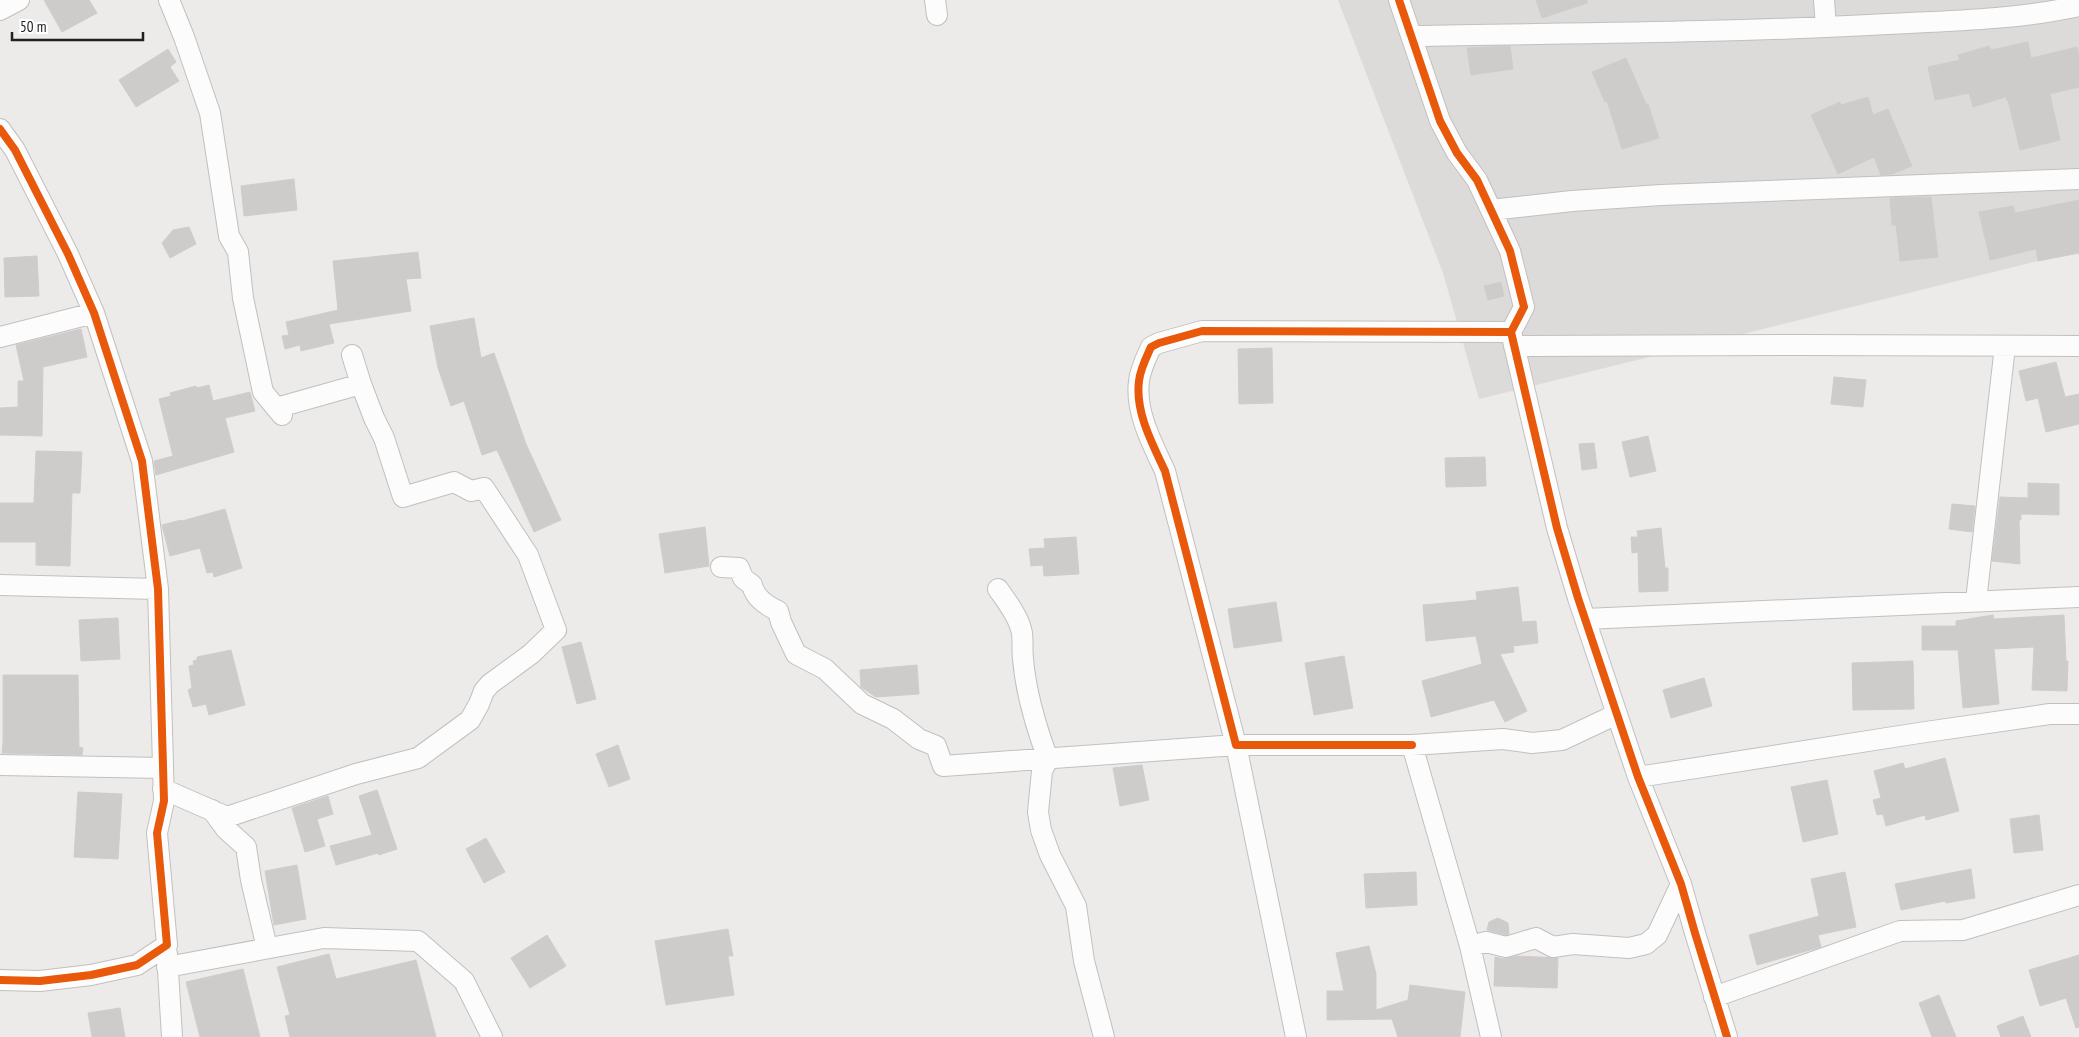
<svg xmlns="http://www.w3.org/2000/svg" width="2079" height="1037" font-family="'PT Sans Narrow',sans-serif">
<style>
.residential{fill:#dddbda}
.building{fill:#ceccca;stroke:#d0ccca}
.lines{fill:none;stroke-linecap:round;stroke-linejoin:round}
.minor-casing{stroke:#c1c0bf;stroke-width:22}
.minor{stroke:#fcfcfc;stroke-width:20}
.cycleway-casing{stroke:#fff;stroke-width:11}
.cycleway{stroke:#e8590c;stroke-width:8}
</style>
<rect width="100%" height="100%" fill="#edebe9"/>
<!-- residential -->
<path class="residential" d="M1338,0H2079V251L1479,399L1443,273Z"/>
<!-- building -->
<path class="building" d="M44,0H89L97,13L62,32Z
M1536,0H1587V3L1542,18Z
M2028,42L2031,58L2077,47L2079,56V87L2050,94L2060,140L2020,150L2008,100L2007,101L2006,97L1973,107L1969,93L1935,100L1928,67L1960,60L1958,55L1989,46L1991,50Z
M1510,46L1513,69L1471,75L1467,48Z
M168,49L176,62L170,67L179,81L136,107L119,80Z
M1626,58L1646,104H1648L1659,138L1622,149L1607,101L1605,102L1592,72Z
M1868,97L1873,115L1888,109L1912,166L1892,174L1881,175L1874,157L1838,174L1811,115L1840,102L1841,105Z
M294,179L297,210L244,216L241,186Z
M1931,197L1938,257L1900,261L1896,225H1892L1890,198Z
M2079,200V253L2038,261L2036,249L1990,260L1979,212L2013,206L2015,213Z
M189,227L196,244L170,258L162,243L173,230Z
M418,252L421,278L406,279L411,311L329,324L334,343L301,351L300,345L285,349L282,336L289,335L286,322L338,310L333,261Z
M37,256L39,296L5,297L4,258Z
M1501,282L1504,296L1488,300L1484,286Z
M474,318L481,358L494,353L526,444L561,520L534,532L497,450L482,455L464,401L451,406L438,368L430,326Z
M81,329L87,357L43,367L42,436L0,435V408L18,407V381H24L16,345Z
M1272,348L1273,403L1239,404L1238,349Z
M2056,362L2065,397L2079,394V424L2046,432L2038,398L2026,401L2019,371Z
M1834,377L1866,380L1863,407L1831,404Z
M209,385L213,401L250,392L255,411L225,418L234,452L156,475L154,461L173,456L159,399L171,396L170,393L196,386L197,388Z
M1648,436L1656,471L1630,477L1622,442Z
M1594,443L1597,468L1582,470L1579,444Z
M36,451L82,452L80,493H72L70,566L36,565V542H0V503H34Z
M1485,457L1486,486L1446,487L1445,458Z
M2028,483L2059,484V515L2021,514V520H2019L2020,564L1992,561L2000,497L2028,498Z
M1952,504L1975,506L1972,532L1949,529Z
M225,509L242,568L214,577L213,572L207,573L200,548L170,556L162,525L181,520L182,521Z
M705,527L709,566L665,573L659,534Z
M1661,528L1665,568H1668V591L1639,592L1638,552L1632,553L1631,537H1638L1637,531Z
M1076,537L1079,574L1044,576L1043,565L1031,566L1029,549L1045,548L1044,539Z
M1518,587L1522,622L1536,621L1538,643L1513,646L1514,652L1500,654L1527,711L1505,722L1494,700L1431,717L1422,681L1482,664L1476,636L1426,641L1423,605L1477,600L1476,592Z
M1276,602L1282,641L1234,648L1228,609Z
M1993,615L1994,619L2064,615L2066,661H2068L2067,691L2032,690L2034,647L1994,649L1999,704L1963,708L1958,650H1922V626H1956V621Z
M118,618L120,659L81,661L79,620Z
M581,642L596,699L577,704L562,647Z
M231,650L245,705L209,715L206,704L193,707L188,690L192,688L189,666L194,665L193,661L197,660V657Z
M1344,656L1353,708L1314,715L1305,663Z
M1913,661L1914,709L1853,710L1852,663Z
M917,665L919,694L876,697L861,687L860,670Z
M3,675H78L79,747L83,748L82,755L2,753L3,743Z
M1704,678L1712,706L1671,718L1663,690Z
M618,745L630,779L609,787L596,754Z
M1945,758L1959,811L1926,820L1925,815L1886,826L1883,814L1877,815L1873,800L1881,798L1874,771L1903,763L1905,769Z
M1142,765L1149,800L1120,806L1113,768Z
M1827,780L1838,834L1803,842L1791,787Z
M377,790L397,849L379,855L378,853L336,865L330,846L372,835L359,796Z
M78,792L122,794L118,859L74,857Z
M328,796L333,814L317,819L325,846L305,852L292,808Z
M2039,815L2043,850L2014,853L2010,819Z
M486,838L505,872L484,883L466,849Z
M297,865L306,919L274,925L265,871Z
M1971,869L1975,898L1946,903L1945,901L1901,910L1895,884Z
M1416,872L1417,905L1366,908L1364,874Z
M1845,872L1856,927L1818,935L1821,947L1757,965L1749,935L1819,916L1811,879Z
M1498,918L1508,923L1509,934L1506,935L1487,930L1489,922Z
M728,929L733,956H728L734,995L666,1005L655,941Z
M547,935L566,966L530,988L511,958Z
M1369,946L1376,974V1010L1408,1000L1410,985L1465,992L1460,1037H1398L1392,1019L1327,1020V991H1344L1336,953Z
M329,954L336,979L416,960L436,1037H290L285,1016L290,1015L277,967Z
M2079,955V1027L2076,1028L2066,998L2040,1006L2029,970Z
M1517,956L1558,958L1557,988L1494,986L1495,957L1504,959Z
M243,969L260,1037H200L186,982Z
M1939,995L1956,1037H1932L1919,1003Z
M120,1008L125,1037H92L88,1013Z
M2023,1016L2031,1037H2001L1997,1026Z"/>
<g class="lines">
<defs>
<path id="minor" d="M169,0L184,37L210,113L229,236L238,252L243,298L263,392L282,415
M935,0L937,15
M1399,0L1440,121L1457,153L1477,180L1510,251L1524,307L1511,332L1557,528L1578,598L1638,777L1681,884L1695,933L1727,1037
M1824,0L1826,27
M0,10L19,0
M1412,36C1564,33 1717,33 1869,25C1939,21 2010,21 2079,6
M0,129L15,150L68,254L94,313L142,461L158,589L164,801L157,833L167,945L137,965L91,975L40,981L0,980
M1491,210L1572,201L1661,195L2079,179
M0,337L94,313
M1514,346L1799,345L2079,346
M276,408L361,384L352,355
M721,567L739,568L743,578L752,585C755,598 766,605 778,611L781,622L796,654L825,669L862,704L893,719L919,739L936,746L943,766L1236,745L1296,1037
M0,585L158,589
M998,589C1007,602 1019,617 1022,633C1023,641 1022,651 1023,659C1026,694 1036,727 1048,759L1042,771L1038,812L1041,830L1050,855L1076,906L1084,961L1104,1037
M1976,601L2005,346
M1585,619L2079,597
M1412,745H1236L1165,471C1152,443 1135,412 1139,381C1140,370 1146,358 1151,347L1159,343L1202,331L1511,332
M0,765L163,768
M1638,777L1919,733L2050,714H2079
M163,789L227,817L356,774L418,758L470,720L479,704L484,691L490,684L531,654L556,630L528,555L484,488L471,491L454,482L403,497L384,438L374,418L361,384
M212,810L226,829L246,847L251,880L267,948
M1470,946L1412,745L1503,739L1532,743L1562,740L1617,714
M167,954L172,1037
M167,967L324,938L418,941L464,981L492,1037
M1714,997L1900,931L1963,930L2079,895
M1491,1037L1470,946L1486,942L1506,947L1536,938L1553,947L1573,944L1629,948L1646,944L1657,935L1681,884"/>
</defs>
<!-- minor casing -->
<use href="#minor" class="minor-casing"/>
<!-- minor -->
<use href="#minor" class="minor"/>
<defs>
<path id="cycleway" d="M1399,0L1440,121L1457,153L1477,180L1510,251L1524,307L1511,332L1557,528L1578,598L1638,777L1681,884L1695,933L1727,1037
M0,129L15,150L68,254L94,313L142,461L158,589L164,801L157,833L167,945L137,965L91,975L40,981L0,980
M1412,745H1236L1165,471C1152,443 1135,412 1139,381C1140,370 1146,358 1151,347L1159,343L1202,331L1511,332"/>
</defs>
<!-- cycleway casing -->
<use href="#cycleway" class="cycleway-casing"/>
<!-- cycleway -->
<use href="#cycleway" class="cycleway"/>
</g>
<!-- scale -->
<path d="M12 32v8h131v-8" fill="none" stroke="#202020" stroke-width="2.5"/>
<text x="20" y="32" font-size="15" fill="#202020" stroke="#ffffff" stroke-width="4" paint-order="stroke">50 m</text>
</svg>
